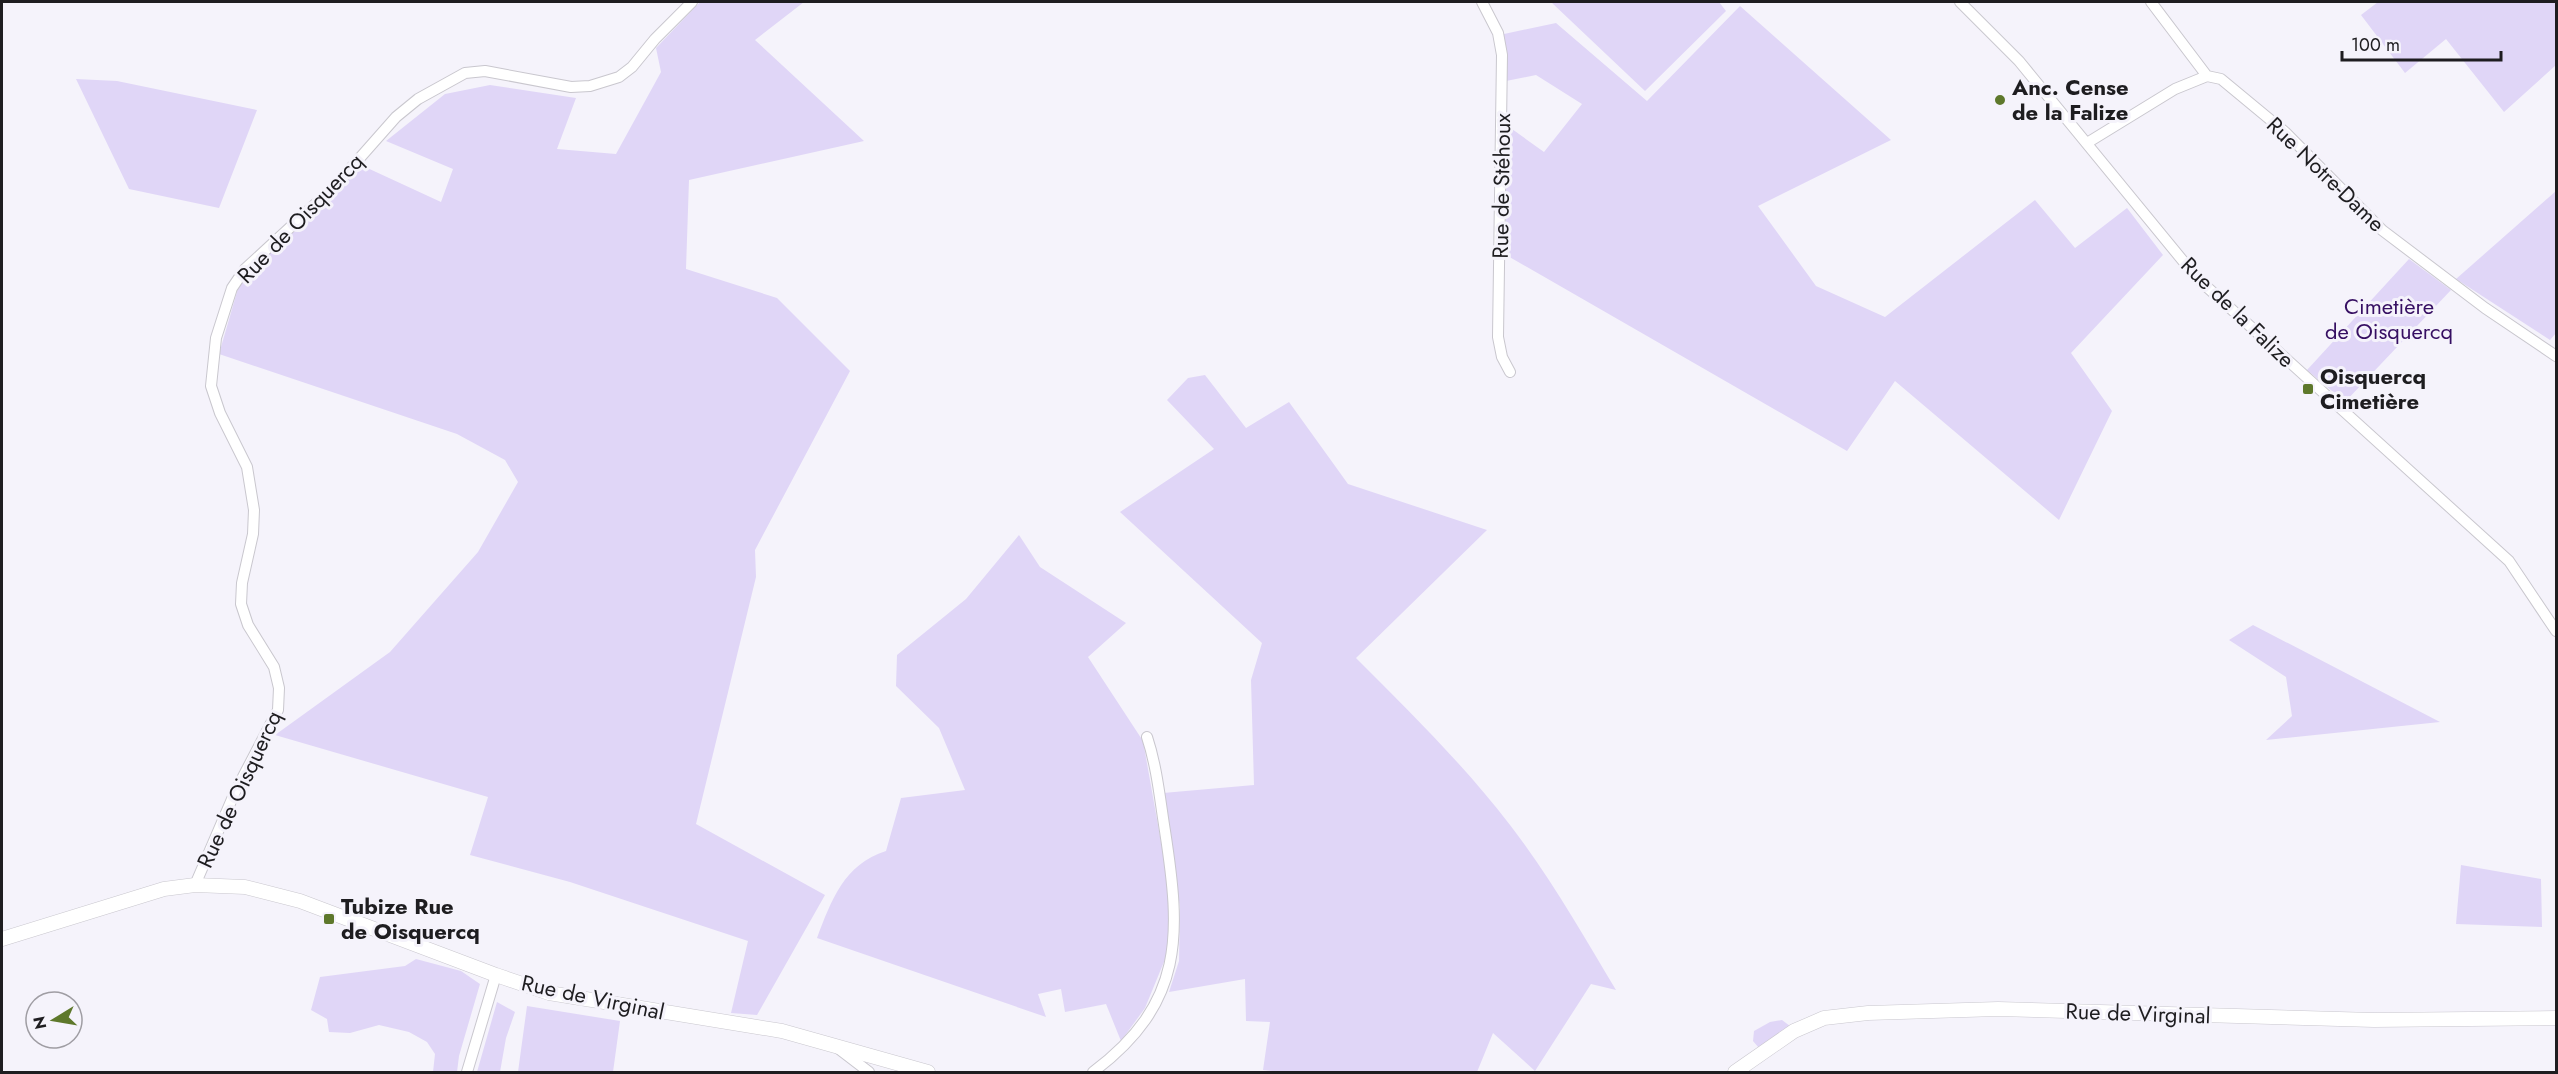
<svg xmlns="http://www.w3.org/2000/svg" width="2558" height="1074" font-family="Jost,sans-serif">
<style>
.green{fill:#e0d6f7}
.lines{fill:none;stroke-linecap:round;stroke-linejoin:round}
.minor-casing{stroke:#c9c7ce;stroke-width:12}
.tertiary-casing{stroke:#c9c7ce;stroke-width:15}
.minor{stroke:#fff;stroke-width:10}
.tertiary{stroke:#fff;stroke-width:14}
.poi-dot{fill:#5e782b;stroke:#f5f3fb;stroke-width:2}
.labels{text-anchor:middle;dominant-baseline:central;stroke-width:6;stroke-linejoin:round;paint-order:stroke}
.poi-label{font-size:22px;font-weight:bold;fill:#1e1d20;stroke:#f5f3fb;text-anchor:start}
.street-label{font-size:22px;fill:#1e1d20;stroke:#f5f3fb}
.park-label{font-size:22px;fill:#360f62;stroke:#f5f3fb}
</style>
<rect width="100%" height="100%" fill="#f5f3fb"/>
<!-- green -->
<path class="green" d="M700,2H804L755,40L864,141L689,180L686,269L777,298L850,371L755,550L756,577L696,824L825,895L757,1015L731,1013L748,941L570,882L470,855L488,797L275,735L390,652L478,552L518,482L505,460L457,434L219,354L241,278L363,166L441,202L453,169L386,141L445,94L490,85L576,98L557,149L616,154L661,72L656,48Z
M1551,2H1719L1726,11L1645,91Z
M2378,2H2556V65L2504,112L2446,39L2405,73L2361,15Z
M1740,6L1891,140L1758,206L1816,286L1885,317L2035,200L2075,248L2127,208L2163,255L2071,353L2112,411L2059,520L1895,381L1847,451L1506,255L1505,124L1544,152L1582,104L1536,75L1506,81L1504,34L1556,23L1647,101Z
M76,79L117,81L257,110L219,208L129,189Z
M2556,191V333L2550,340L2456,279Z
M2409,259L2451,290L2345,402L2307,370Z
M1205,375L1246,428L1289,402L1348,484L1487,530L1356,658C1410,712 1464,765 1510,825C1550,877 1583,935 1616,990L1591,984L1535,1071L1493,1033L1477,1072H1283L1263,1070L1270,1022L1246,1021L1245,979L1169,992L1179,961L1180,907L1163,793L1254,785L1251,680L1262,643L1120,512L1214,449L1167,400L1188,378Z
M1019,535L1040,567L1126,623L1088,657L1143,741L1166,870L1171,922L1168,952L1145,1008L1121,1041L1106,1004L1065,1012L1061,989L1038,994L1046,1017L817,938C831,901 844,864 886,851L901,798L965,790L939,728L896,686L897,655L966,599Z
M2253,625L2440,722L2266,740L2292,716L2286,677L2229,640Z
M2461,865L2541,879L2542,927L2456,924Z
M416,959L461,971L480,984L459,1056L457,1072H433L435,1054L427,1042L409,1032L379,1025L350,1033L329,1032L327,1019L311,1010L320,977L405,966Z
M497,1002L515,1012L506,1038L500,1072H477Z
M527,1006L620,1021L613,1072H518Z
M1782,1020L1790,1026L1759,1048L1753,1041L1754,1031L1770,1022Z"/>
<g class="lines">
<defs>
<path id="minor" d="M1482,2L1498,33L1502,55L1498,337L1502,357L1510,372
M1960,2L2019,61L2197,278L2509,561L2556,631
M2151,2L2207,76
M2087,143L2175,89L2207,76L2221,79L2285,132L2382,230L2485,308L2556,356
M195,885L235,792L278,710L279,688L274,667L248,625L241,604L242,583L253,534L254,510L247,467L220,413L211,386L216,338L232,288L245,269L335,186L396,117L418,99L465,73L485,71L571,87L590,86L619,77L632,67L655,39L692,2
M839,1049L869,1072
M467,1072L496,975
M1093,1072C1185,1003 1181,935 1165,831C1160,800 1157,767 1147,737"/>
<path id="tertiary" d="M2,939L164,889L195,885L245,887L300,901L496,975L549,993L782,1031L928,1072
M1735,1072L1794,1031L1824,1018L1868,1013L1998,1009L2374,1020L2556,1018"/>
</defs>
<!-- minor casing -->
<use href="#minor" class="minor-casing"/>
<!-- tertiary casing -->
<use href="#tertiary" class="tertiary-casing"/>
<!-- minor -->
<use href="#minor" class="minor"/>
<!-- tertiary -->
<use href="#tertiary" class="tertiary"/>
</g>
<!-- markers -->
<g class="poi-dot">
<circle cx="2000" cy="100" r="6"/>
<rect x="2302" y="383" width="12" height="12" rx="3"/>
<rect x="323" y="913" width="12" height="12" rx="3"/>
</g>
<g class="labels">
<!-- poi labels -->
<g class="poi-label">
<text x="2012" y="87">Anc. Cense<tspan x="2012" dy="25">de la Falize</tspan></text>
<text x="2320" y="376">Oisquercq<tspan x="2320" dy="25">Cimetière</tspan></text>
<text x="341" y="906">Tubize Rue<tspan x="341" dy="25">de Oisquercq</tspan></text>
</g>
<!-- street labels -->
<g class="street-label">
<text transform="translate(2326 174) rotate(44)">Rue Notre-Dame</text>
<text transform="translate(1501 186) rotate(-89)">Rue de Stéhoux</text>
<text transform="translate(300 218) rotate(-46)">Rue de Oisquercq</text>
<text transform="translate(2238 312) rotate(44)">Rue de la Falize</text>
<text transform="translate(239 789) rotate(-65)">Rue de Oisquercq</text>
<text transform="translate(593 997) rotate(12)">Rue de Virginal</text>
<text transform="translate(2138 1013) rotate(2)">Rue de Virginal</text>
</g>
<!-- park labels -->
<g class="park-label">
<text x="2389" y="306">Cimetière<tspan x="2389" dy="25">de Oisquercq</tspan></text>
</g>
</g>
<!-- border -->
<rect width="2558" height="1074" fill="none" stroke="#1e1d20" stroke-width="6"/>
<!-- north arrow -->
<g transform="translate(54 1020) rotate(259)"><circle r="28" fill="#f5f3fb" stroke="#9f9da3" stroke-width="1.5"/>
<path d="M0-4.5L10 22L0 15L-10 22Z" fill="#5e782b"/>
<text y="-9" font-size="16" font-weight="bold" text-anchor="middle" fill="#1e1d20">N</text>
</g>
<!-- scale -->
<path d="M2342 51v9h159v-9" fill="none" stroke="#1e1d20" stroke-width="3"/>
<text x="2351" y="51" font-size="18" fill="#1e1d20" stroke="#f5f3fb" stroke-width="4.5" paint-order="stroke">100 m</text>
</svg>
